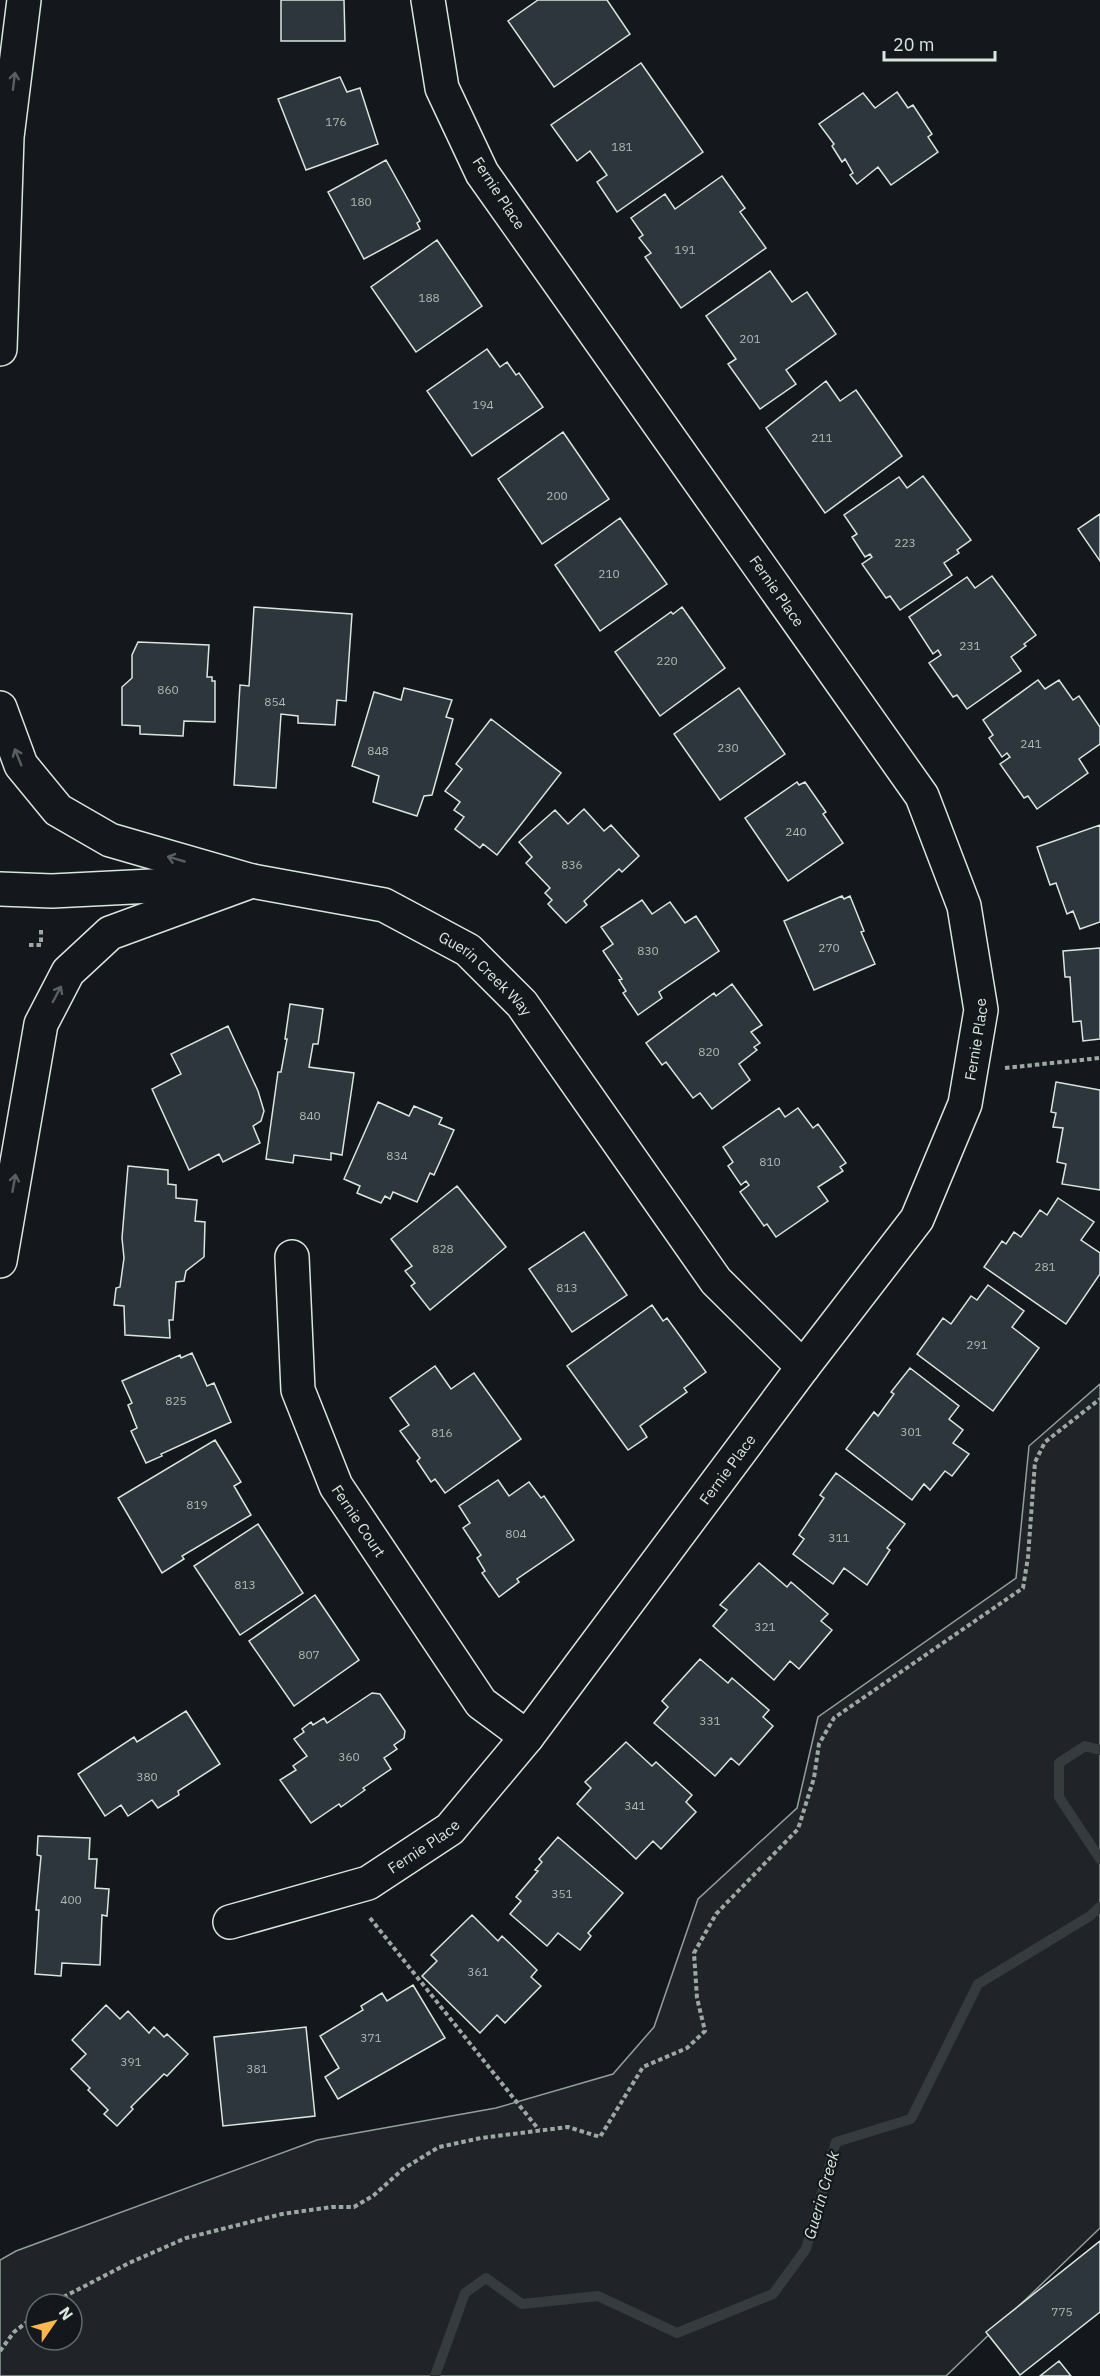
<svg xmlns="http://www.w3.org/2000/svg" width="1100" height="2376" font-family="'IBM Plex Sans',sans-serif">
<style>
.green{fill:#202428;stroke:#939e99;stroke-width:1.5;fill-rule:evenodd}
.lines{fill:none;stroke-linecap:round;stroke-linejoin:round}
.stream{stroke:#363b3e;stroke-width:10}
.building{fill:#2c363c;stroke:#d8e6dc;stroke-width:1.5}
.street-casing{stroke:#d8e6dc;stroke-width:36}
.secondary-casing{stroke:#d8e6dc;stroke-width:36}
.path{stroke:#9da8a2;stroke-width:4;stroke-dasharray:4.5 3;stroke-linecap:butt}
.street{stroke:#14181c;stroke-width:33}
.secondary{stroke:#14181c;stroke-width:33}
.oneway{stroke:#59605f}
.labels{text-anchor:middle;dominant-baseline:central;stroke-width:4.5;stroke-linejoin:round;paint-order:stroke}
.number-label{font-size:12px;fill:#adbab4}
.street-label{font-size:15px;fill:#d8e6dc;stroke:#14181c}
.water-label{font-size:16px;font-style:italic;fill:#d8e6dc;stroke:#14181c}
</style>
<rect width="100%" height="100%" fill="#14181c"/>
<!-- green -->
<path class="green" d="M1100,1384V2228L946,2376H0V2260L16,2251L317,2140L496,2108L613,2074L654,2027L698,1899L797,1808L818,1717L1016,1578L1029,1446ZM36,2304H72V2340H36Z"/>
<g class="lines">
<!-- stream -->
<path class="stream" d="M1100,1750L1085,1746L1059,1763V1797L1100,1859
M435,2376L465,2293L486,2278L522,2304L598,2296L677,2333L773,2294L806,2249L836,2142L911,2119L978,1984L1090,1916L1100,1907"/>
</g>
<!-- building -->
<path class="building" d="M281,0H344L345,41H281Z
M538,0H607L630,34L554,87L508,21Z
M641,63L703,152L617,212L597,182L607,175L590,151L577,161L551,125Z
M340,77L347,92L360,88L378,144L306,170L278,99Z
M897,92L908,108L913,105L932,134L928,137L938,152L891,185L878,167L857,184L850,175L853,173L845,159L842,162L832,146L834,144L819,124L863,93L875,108Z
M386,160L420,221L417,223L420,229L364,259L328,192Z
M722,176L745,208L740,212L766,248L681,308L645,257L651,253L639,238L643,235L631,218L665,194L675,209Z
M437,240L482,306L416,352L371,287Z
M770,271L792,302L807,292L836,334L786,370L796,384L760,409L728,364L736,359L706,316Z
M487,349L500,367L507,362L516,375L519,373L543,407L472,456L427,391Z
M826,381L840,401L856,390L902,456L825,513L766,428Z
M563,432L609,499L542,544L498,479Z
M923,476L971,540L957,550L959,553L944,563L952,575L900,610L890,596L886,598L862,564L872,557L870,554L865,557L852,537L857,534L844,515L899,477L907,488Z
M1100,514V561L1078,529Z
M620,518L667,584L600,631L555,565Z
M992,576L1036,635L1024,644L1026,646L1011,657L1021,671L967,709L957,695L953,697L929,663L941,655L938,650L933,654L909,617L967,577L975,588Z
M254,607L352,614L346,701L337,700L335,725L298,723V716L281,714L276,788L234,785L240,685L249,686Z
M682,607L725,668L660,716L615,652L671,612L673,614Z
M138,642L209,645L207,677H212V681H215V722L184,721L183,736L140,734V726L122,725V687L132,678V655Z
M1038,680L1045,689L1059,680L1073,700L1079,696L1100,727V744L1079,759L1088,773L1037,809L1028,796L1024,798L1000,764L1010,757L1007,753L1002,757L989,738L993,735L983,720Z
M404,688L452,700L446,717L453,719L432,795L424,796L417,816L373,802L379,776L352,766L374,692L401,700Z
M739,688L785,754L720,800L674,734Z
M491,719L561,773L497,855L483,844L480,848L455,829L464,817L454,810L460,802L445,791L462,769L456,764Z
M797,782L799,785L805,782L826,812L823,814L843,843L788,881L745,818Z
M584,809L604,831L611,825L639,856L622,872L619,869L584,901L587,905L566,923L548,904L552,900L545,893L550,888L526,863L532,857L519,842L555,810L568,824Z
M1100,825V922L1080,929L1073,911L1067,914L1056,883L1050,885L1037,847Z
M842,896L844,899L850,896L864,931L861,932L875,964L814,990L784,921Z
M642,900L652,914L670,902L685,923L696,916L719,951L659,992L662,998L638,1015L623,993L626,991L619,980L622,979L603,951L613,944L601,927Z
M1100,948V1039L1083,1041L1081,1021L1073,1022L1070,977H1065L1063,951Z
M732,984L762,1025L751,1032L760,1043L754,1047L757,1050L739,1064L750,1080L712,1109L700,1093L693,1098L666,1062L662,1065L646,1043L714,993L716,996Z
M290,1004L323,1009L318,1044H313L309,1067L354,1073L342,1155L331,1153V1160L294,1155L293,1163L266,1159L278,1072H281L287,1039H285Z
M228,1026L258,1091L264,1111L261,1121L253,1126L260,1143L223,1162L219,1154L189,1170L152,1089L181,1074L171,1054Z
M1056,1082L1100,1090V1190L1062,1184L1066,1164L1057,1162L1063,1128L1053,1127L1056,1113L1051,1112Z
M378,1102L409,1116L414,1106L442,1118L439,1124L454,1130L434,1175L430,1173L417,1202L393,1192L390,1199L385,1196L381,1203L357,1193L360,1186L344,1179Z
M779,1108L785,1117L798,1108L813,1128L818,1124L846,1163L840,1167L843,1171L818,1187L828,1201L776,1237L767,1224L764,1226L740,1192L749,1185L746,1181L741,1185L728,1166L733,1162L723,1147Z
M128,1166L168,1170V1184L176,1185V1198L197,1200L195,1221L205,1222L204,1257L186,1271L184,1281L176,1282L173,1320H169L170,1338L125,1335L124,1306L114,1305L116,1288L120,1287L124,1258L122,1238Z
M457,1186L506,1247L430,1310L411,1286L415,1283L405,1271L412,1266L391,1239Z
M1058,1198L1094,1222L1081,1240L1100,1253V1274L1066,1324L984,1267L1002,1241L1006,1244L1014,1232L1021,1237L1040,1210L1047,1215Z
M584,1232L627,1295L572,1332L529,1269Z
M988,1285L1024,1311L1012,1327L1039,1348L993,1411L917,1354L943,1318L951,1324L971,1296L977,1300Z
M652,1305L663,1321L667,1318L706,1372L684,1388L687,1392L640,1426L647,1437L628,1450L567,1366Z
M192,1353L207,1386L214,1383L231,1422L161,1454L162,1456L146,1463L131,1431L137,1428L128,1405L132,1403L122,1381L180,1355L181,1358Z
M435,1366L451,1389L474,1373L521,1439L445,1493L435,1479L431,1482L417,1461L420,1458L400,1431L409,1425L390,1398Z
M910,1368L959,1406L949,1419L963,1430L953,1443L969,1454L952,1476L945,1471L930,1490L924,1484L912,1500L846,1449L874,1412L878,1416L894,1394L891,1392Z
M215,1440L241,1482L234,1486L251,1515L182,1556L184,1559L162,1573L118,1498Z
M836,1473L905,1524L887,1548L890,1550L867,1585L844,1568L833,1584L793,1554L804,1539L799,1535L824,1498L820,1495Z
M498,1480L509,1496L529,1482L541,1498L544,1496L574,1540L517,1579L519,1582L499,1597L482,1573L485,1571L477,1558L481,1555L463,1528L470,1523L459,1506Z
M258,1524L303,1593L240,1635L194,1566Z
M759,1563L787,1587L791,1582L828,1614L821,1621L832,1630L799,1669L790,1661L774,1680L713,1626L727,1610L720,1605Z
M315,1595L359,1660L294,1706L249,1641Z
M700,1659L728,1683L732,1678L769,1710L763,1717L773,1726L739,1765L731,1758L715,1776L654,1723L668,1707L662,1701Z
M372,1693L380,1694L405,1731L404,1738L394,1745L397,1749L384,1758L391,1769L363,1788L365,1790L341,1807L339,1804L311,1823L280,1780L296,1770L293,1766L307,1756L294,1739L304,1732L302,1729L311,1722L313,1725L324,1718L327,1723Z
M186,1711L220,1764L178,1791L179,1795L158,1808L152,1800L128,1816L121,1805L105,1816L78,1774L134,1737L137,1742Z
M626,1742L652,1766L656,1762L692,1795L686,1802L696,1812L661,1849L653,1841L636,1859L577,1804L591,1788L585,1782Z
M38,1836L90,1838L89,1859H97L95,1888L109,1889L107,1916L102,1915L100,1965L62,1963L61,1976L35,1974L39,1910H36L41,1856L37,1855Z
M558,1837L623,1893L588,1933L591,1936L580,1950L558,1933L547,1946L510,1914L521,1901L516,1897L538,1871L535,1870L542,1862L539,1859Z
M472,1915L498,1941L502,1936L537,1970L531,1977L541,1986L505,2023L497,2015L480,2033L422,1976L437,1961L431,1955Z
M413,1985L445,2038L338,2099L325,2077L339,2068L320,2036L363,2010L361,2006L382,1993L387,2001Z
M106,2005L120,2019L128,2011L149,2033L154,2027L164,2037L167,2034L188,2054L167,2076L164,2074L131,2107L133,2109L117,2126L104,2114L108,2110L88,2090L90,2088L71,2069L86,2054L72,2040Z
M306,2027L315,2116L223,2126L214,2037Z
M1100,2241V2312L1020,2375L986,2332Z
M1059,2361L1071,2376H1040Z"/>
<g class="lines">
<defs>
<g id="street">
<path id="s1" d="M0,889L52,891L252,881L384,905L468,950L522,1004L716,1281L803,1367"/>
<path id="s2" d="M292,1257L298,1390L336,1486L481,1703L527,1737"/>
<path id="s3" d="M230,1922L368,1883L450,1829L527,1737L803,1367L917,1219L965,1104L981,1010L964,906L922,796L482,173L442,88L428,0"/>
</g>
<path id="secondary" d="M0,349L7,137L24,0
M0,708L21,765L58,810L110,840L252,881
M0,1261L41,1024L68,972L110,933L252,881"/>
</defs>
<!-- street casing -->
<use href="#street" class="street-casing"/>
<!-- secondary casing -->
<use href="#secondary" class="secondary-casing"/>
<!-- path -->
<path class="path" d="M29,945H41V927
M1005,1068L1100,1058
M370,1918L539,2130
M50,2304L129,2263L186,2238L282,2214L332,2207H354L373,2196L403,2169L439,2147L481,2138L568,2127L600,2137L643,2067L687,2048L705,2031L697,1998L694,1953L716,1914L798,1829L814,1778L819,1744L834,1718L1023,1588L1028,1557L1035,1462L1045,1442L1100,1399
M0,2351L14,2332L36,2315"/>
<!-- street -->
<use href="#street" class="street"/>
<!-- secondary -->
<use href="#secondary" class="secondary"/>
</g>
<!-- one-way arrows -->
<defs><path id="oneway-shaft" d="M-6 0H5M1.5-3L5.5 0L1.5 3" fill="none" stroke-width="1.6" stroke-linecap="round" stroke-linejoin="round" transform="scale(1.5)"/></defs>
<g class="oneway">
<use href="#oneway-shaft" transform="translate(14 81) rotate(-83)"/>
<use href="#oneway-shaft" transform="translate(18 757) rotate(-112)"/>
<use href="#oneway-shaft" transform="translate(176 859) rotate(-164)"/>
<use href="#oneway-shaft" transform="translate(57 994) rotate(-62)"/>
<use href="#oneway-shaft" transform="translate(14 1183) rotate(-80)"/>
</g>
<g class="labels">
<!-- number labels -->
<g class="number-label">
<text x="336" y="121">176</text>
<text x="622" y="146">181</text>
<text x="361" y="201">180</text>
<text x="685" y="249">191</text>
<text x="429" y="297">188</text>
<text x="750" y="338">201</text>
<text x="483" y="404">194</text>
<text x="822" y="437">211</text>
<text x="557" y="495">200</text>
<text x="905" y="542">223</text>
<text x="609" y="573">210</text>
<text x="970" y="645">231</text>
<text x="667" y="660">220</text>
<text x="168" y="689">860</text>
<text x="275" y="701">854</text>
<text x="1031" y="743">241</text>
<text x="728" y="747">230</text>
<text x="378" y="750">848</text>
<text x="796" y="831">240</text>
<text x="572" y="864">836</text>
<text x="829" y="947">270</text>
<text x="648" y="950">830</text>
<text x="709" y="1051">820</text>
<text x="310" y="1115">840</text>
<text x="397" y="1155">834</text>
<text x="770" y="1161">810</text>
<text x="443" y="1248">828</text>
<text x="1045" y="1266">281</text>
<text x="567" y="1287">813</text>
<text x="977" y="1344">291</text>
<text x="176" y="1400">825</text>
<text x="911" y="1431">301</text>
<text x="442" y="1432">816</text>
<text x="197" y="1504">819</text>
<text x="516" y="1533">804</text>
<text x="839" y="1537">311</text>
<text x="245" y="1584">813</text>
<text x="765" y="1626">321</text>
<text x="309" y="1654">807</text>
<text x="710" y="1720">331</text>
<text x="349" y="1756">360</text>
<text x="147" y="1776">380</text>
<text x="635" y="1805">341</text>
<text x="562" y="1893">351</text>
<text x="71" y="1899">400</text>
<text x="478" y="1971">361</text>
<text x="371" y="2037">371</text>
<text x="131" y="2061">391</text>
<text x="257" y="2068">381</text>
<text x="1062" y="2311">775</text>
</g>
<!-- street labels -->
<g class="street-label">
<text transform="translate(499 193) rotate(57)">Fernie Place</text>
<text transform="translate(777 591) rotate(55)">Fernie Place</text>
<text stroke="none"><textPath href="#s1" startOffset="510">Guerin Creek Way</textPath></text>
<text stroke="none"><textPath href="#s3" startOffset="1200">Fernie Place</textPath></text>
<text stroke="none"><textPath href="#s3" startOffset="696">Fernie Place</textPath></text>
<text stroke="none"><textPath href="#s2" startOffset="278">Fernie Court</textPath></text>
<text stroke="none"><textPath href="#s3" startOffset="210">Fernie Place</textPath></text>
</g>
<!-- water labels -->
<g class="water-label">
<text transform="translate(821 2195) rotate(-74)">Guerin Creek</text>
</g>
</g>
<!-- north arrow -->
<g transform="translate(54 2322) rotate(55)"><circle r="28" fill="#14181c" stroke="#626a69" stroke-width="1.5"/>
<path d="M0-4.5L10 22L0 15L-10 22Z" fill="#ffb74d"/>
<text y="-9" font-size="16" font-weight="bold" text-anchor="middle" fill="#d8e6dc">N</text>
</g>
<!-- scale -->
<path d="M884 51v9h111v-9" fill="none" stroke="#d8e6dc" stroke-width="3"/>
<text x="893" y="51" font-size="18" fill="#d8e6dc" stroke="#14181c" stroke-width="4.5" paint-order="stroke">20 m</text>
</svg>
